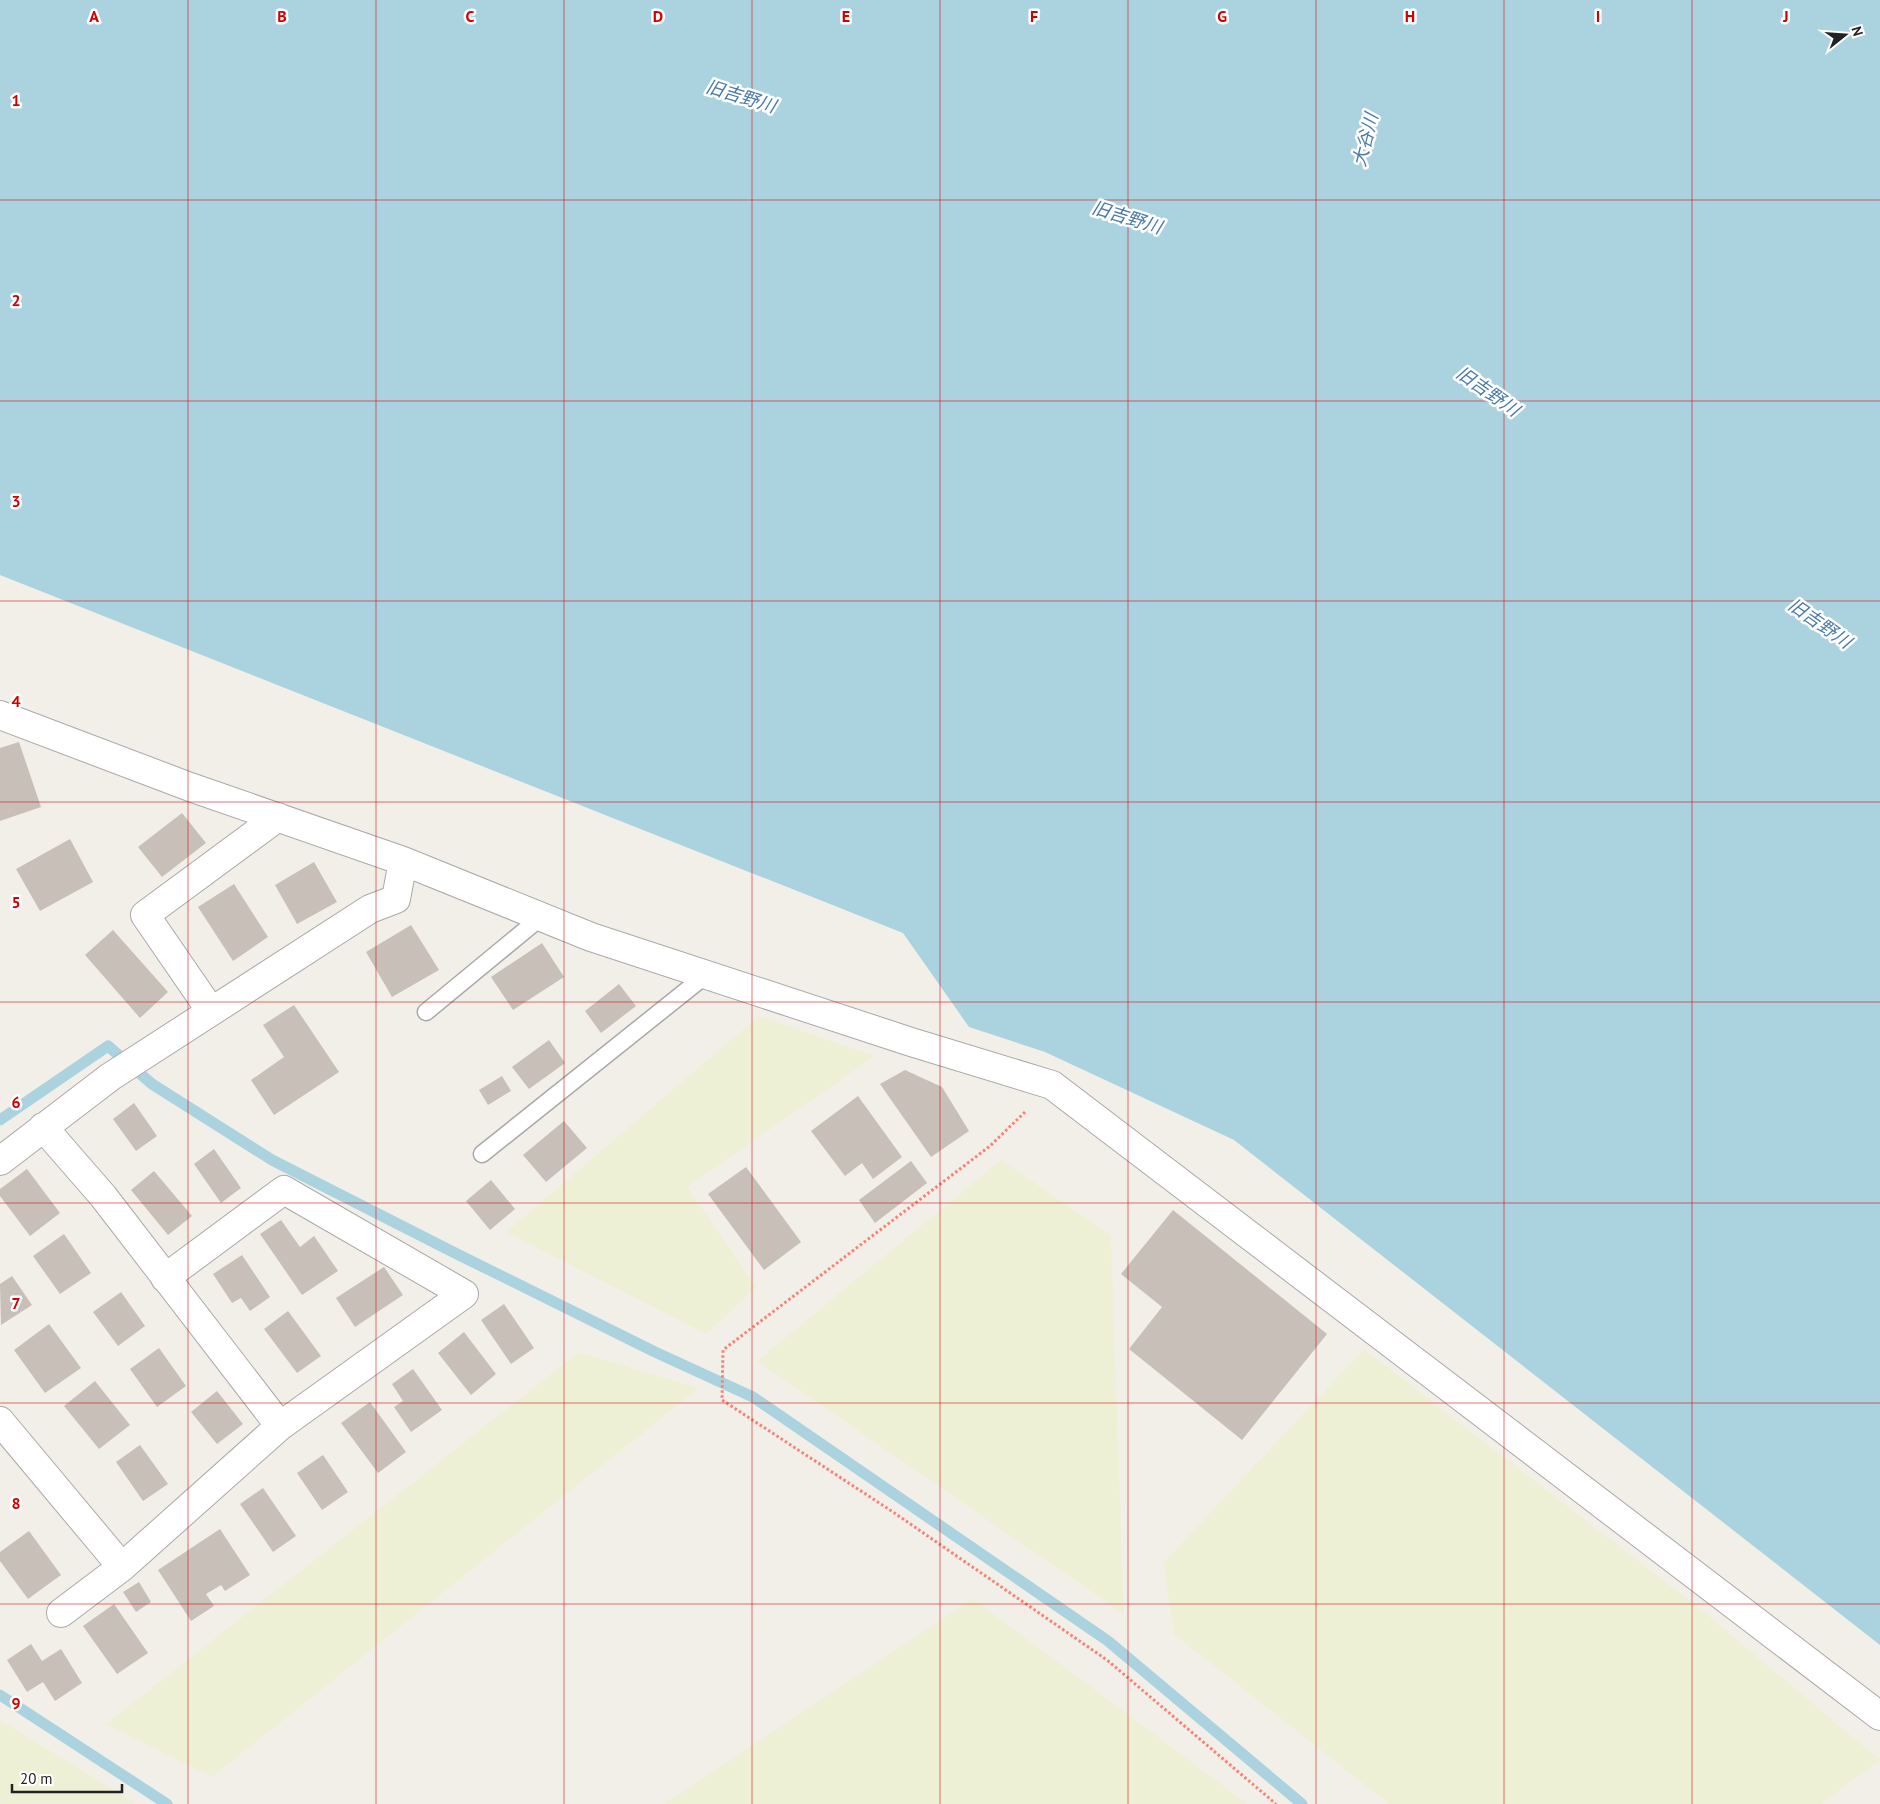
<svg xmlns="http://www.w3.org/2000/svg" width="1880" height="1804" font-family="'PT Sans','Noto Sans JP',sans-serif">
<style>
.farmland{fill:#eef0d5}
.water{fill:#aad3df}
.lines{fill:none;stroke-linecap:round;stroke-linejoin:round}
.stream{stroke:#aad3df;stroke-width:11}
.building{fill:#c7bfb8}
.lane-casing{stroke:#a9a9a9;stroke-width:19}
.street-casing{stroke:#a9a9a9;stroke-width:30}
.path{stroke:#fa8072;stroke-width:3;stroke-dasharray:2.5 2.5;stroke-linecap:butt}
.lane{stroke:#fff;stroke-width:16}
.street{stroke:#fff;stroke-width:28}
.grid{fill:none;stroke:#d40000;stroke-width:1;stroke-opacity:0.55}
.labels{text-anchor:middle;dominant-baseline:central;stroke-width:5;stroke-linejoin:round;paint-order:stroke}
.water-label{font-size:18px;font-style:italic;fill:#4a7aab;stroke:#fff}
.grid-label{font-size:16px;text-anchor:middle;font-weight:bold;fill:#d40000;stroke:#fff;stroke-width:5;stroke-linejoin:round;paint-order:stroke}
</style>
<rect width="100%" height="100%" fill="#f2efe9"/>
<!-- farmland -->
<path class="farmland" d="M759,1016L875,1056L687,1187L756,1287L706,1334L506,1232Z
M1001,1160L1111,1235L1124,1614L757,1361Z
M1364,1349L1698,1607L1880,1760L1821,1804H1389L1174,1634L1163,1563Z
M579,1352L699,1388L212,1777L106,1724Z
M973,1599L1248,1804H664Z
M0,1720L127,1798L136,1804H0Z"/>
<!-- water -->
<path class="water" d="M0,0H1880V1645L1234,1140L1045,1052L969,1027L903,933L0,575Z"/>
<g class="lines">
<!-- stream -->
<path class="stream" d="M0,1120L108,1046L152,1084L272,1160L455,1253L655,1352L753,1397L1108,1641L1302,1804
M0,1695L167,1804"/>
</g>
<!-- building -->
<path class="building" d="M19,742L41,807L0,821V748Z
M182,813L206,843L162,877L138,847Z
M70,839L93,882L40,911L16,869Z
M314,862L337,902L297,924L275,885Z
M234,884L268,937L233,961L198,907Z
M411,925L439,970L392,997L366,952Z
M113,930L168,992L140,1018L85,955Z
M542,943L564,977L513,1010L491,977Z
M619,984L636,1006L601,1033L585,1011Z
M294,1005L339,1072L274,1115L251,1080L284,1057L263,1025Z
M549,1040L565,1063L529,1089L512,1067Z
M905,1070L942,1087L969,1131L931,1157L880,1084Z
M502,1076L511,1091L488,1105L479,1090Z
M858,1096L902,1157L873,1179L862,1163L845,1176L811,1131Z
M134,1103L157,1136L136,1151L113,1119Z
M564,1121L587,1148L546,1182L523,1155Z
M214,1149L241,1188L221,1203L194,1164Z
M911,1161L927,1183L875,1223L859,1200Z
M746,1167L801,1242L764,1270L708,1194Z
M27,1169L60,1213L30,1236L0,1196V1189Z
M154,1171L192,1216L168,1235L131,1190Z
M491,1180L515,1209L490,1230L466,1201Z
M1173,1210L1327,1334L1242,1440L1129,1349L1162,1307L1121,1274Z
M281,1220L300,1247L314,1236L338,1271L302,1295L260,1234Z
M64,1234L91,1273L60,1294L33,1256Z
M242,1255L270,1297L250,1311L241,1298L232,1303L213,1274Z
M384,1267L403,1295L355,1327L336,1298Z
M12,1276L32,1305L1,1325L0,1284Z
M121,1292L145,1326L118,1346L93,1312Z
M504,1304L534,1348L511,1364L481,1320Z
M288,1311L321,1356L297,1373L264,1329Z
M49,1324L81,1368L45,1393L14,1350Z
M464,1332L496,1374L471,1395L438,1353Z
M159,1348L186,1386L157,1407L130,1369Z
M413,1369L442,1410L411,1432L394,1407L403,1401L392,1384Z
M95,1381L130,1425L99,1449L64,1406Z
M217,1391L243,1424L217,1444L191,1412Z
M370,1402L406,1452L378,1473L341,1423Z
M140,1445L168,1484L143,1501L116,1462Z
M323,1455L348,1492L322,1510L297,1473Z
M263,1488L296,1536L273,1552L240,1504Z
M220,1529L250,1575L225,1591L221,1585L206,1594L214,1606L191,1621L158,1570Z
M29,1531L61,1575L28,1599L0,1561V1552Z
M139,1582L151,1602L136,1612L123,1592Z
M114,1604L148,1653L117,1674L83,1626Z
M31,1644L42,1661L61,1649L82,1683L55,1701L43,1682L27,1692L7,1660Z"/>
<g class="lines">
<defs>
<path id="lane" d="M426,1012L540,918
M482,1154L706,975"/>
<path id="street" d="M0,715L190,787L403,861L591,937L911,1042L1052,1085L1880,1716
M211,1011L145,915L278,817
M0,1161L110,1077L370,909L396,899L403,861
M165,1278L284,1190L464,1294L280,1426
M0,1421L122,1567L280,1426L103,1196L43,1127
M61,1613L122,1567"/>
</defs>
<!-- lane casing -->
<use href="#lane" class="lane-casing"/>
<!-- street casing -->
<use href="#street" class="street-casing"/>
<!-- path -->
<path class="path" d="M1025,1112L990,1146L723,1350L722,1400L893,1512L1107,1660L1276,1804"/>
<!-- lane -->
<use href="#lane" class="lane"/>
<!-- street -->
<use href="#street" class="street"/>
</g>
<!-- grid -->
<path class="grid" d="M188,0V1804M376,0V1804M564,0V1804M752,0V1804M940,0V1804M1128,0V1804M1316,0V1804M1504,0V1804M1692,0V1804M0,200H1880M0,401H1880M0,601H1880M0,802H1880M0,1002H1880M0,1203H1880M0,1403H1880M0,1604H1880"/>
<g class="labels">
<!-- water labels -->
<g class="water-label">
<text transform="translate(741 96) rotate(17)">旧吉野川</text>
<text transform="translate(1365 140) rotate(-76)">大谷川</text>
<text transform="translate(1127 217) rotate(17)">旧吉野川</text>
<text transform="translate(1488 391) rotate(35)">旧吉野川</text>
<text transform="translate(1820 623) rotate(35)">旧吉野川</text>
</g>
</g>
<g class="grid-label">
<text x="94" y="22">A</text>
<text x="282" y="22">B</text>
<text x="470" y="22">C</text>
<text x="658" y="22">D</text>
<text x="846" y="22">E</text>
<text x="1034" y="22">F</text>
<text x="1222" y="22">G</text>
<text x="1410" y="22">H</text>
<text x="1598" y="22">I</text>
<text x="1786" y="22">J</text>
<text x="16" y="106">1</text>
<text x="16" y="306">2</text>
<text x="16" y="507">3</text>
<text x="16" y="707">4</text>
<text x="16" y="908">5</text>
<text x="16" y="1108">6</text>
<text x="16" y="1309">7</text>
<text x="16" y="1509">8</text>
<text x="16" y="1709">9</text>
</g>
<!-- north arrow -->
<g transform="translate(1845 35) rotate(73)" stroke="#ffffff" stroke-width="4" paint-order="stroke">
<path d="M0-4L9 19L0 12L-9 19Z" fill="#222222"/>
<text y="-8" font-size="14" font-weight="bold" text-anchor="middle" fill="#222222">N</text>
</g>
<!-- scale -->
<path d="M12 1784v8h110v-8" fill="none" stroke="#222222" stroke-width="2.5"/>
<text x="20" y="1784" font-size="15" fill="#222222" stroke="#ffffff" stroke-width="4" paint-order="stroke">20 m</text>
</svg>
